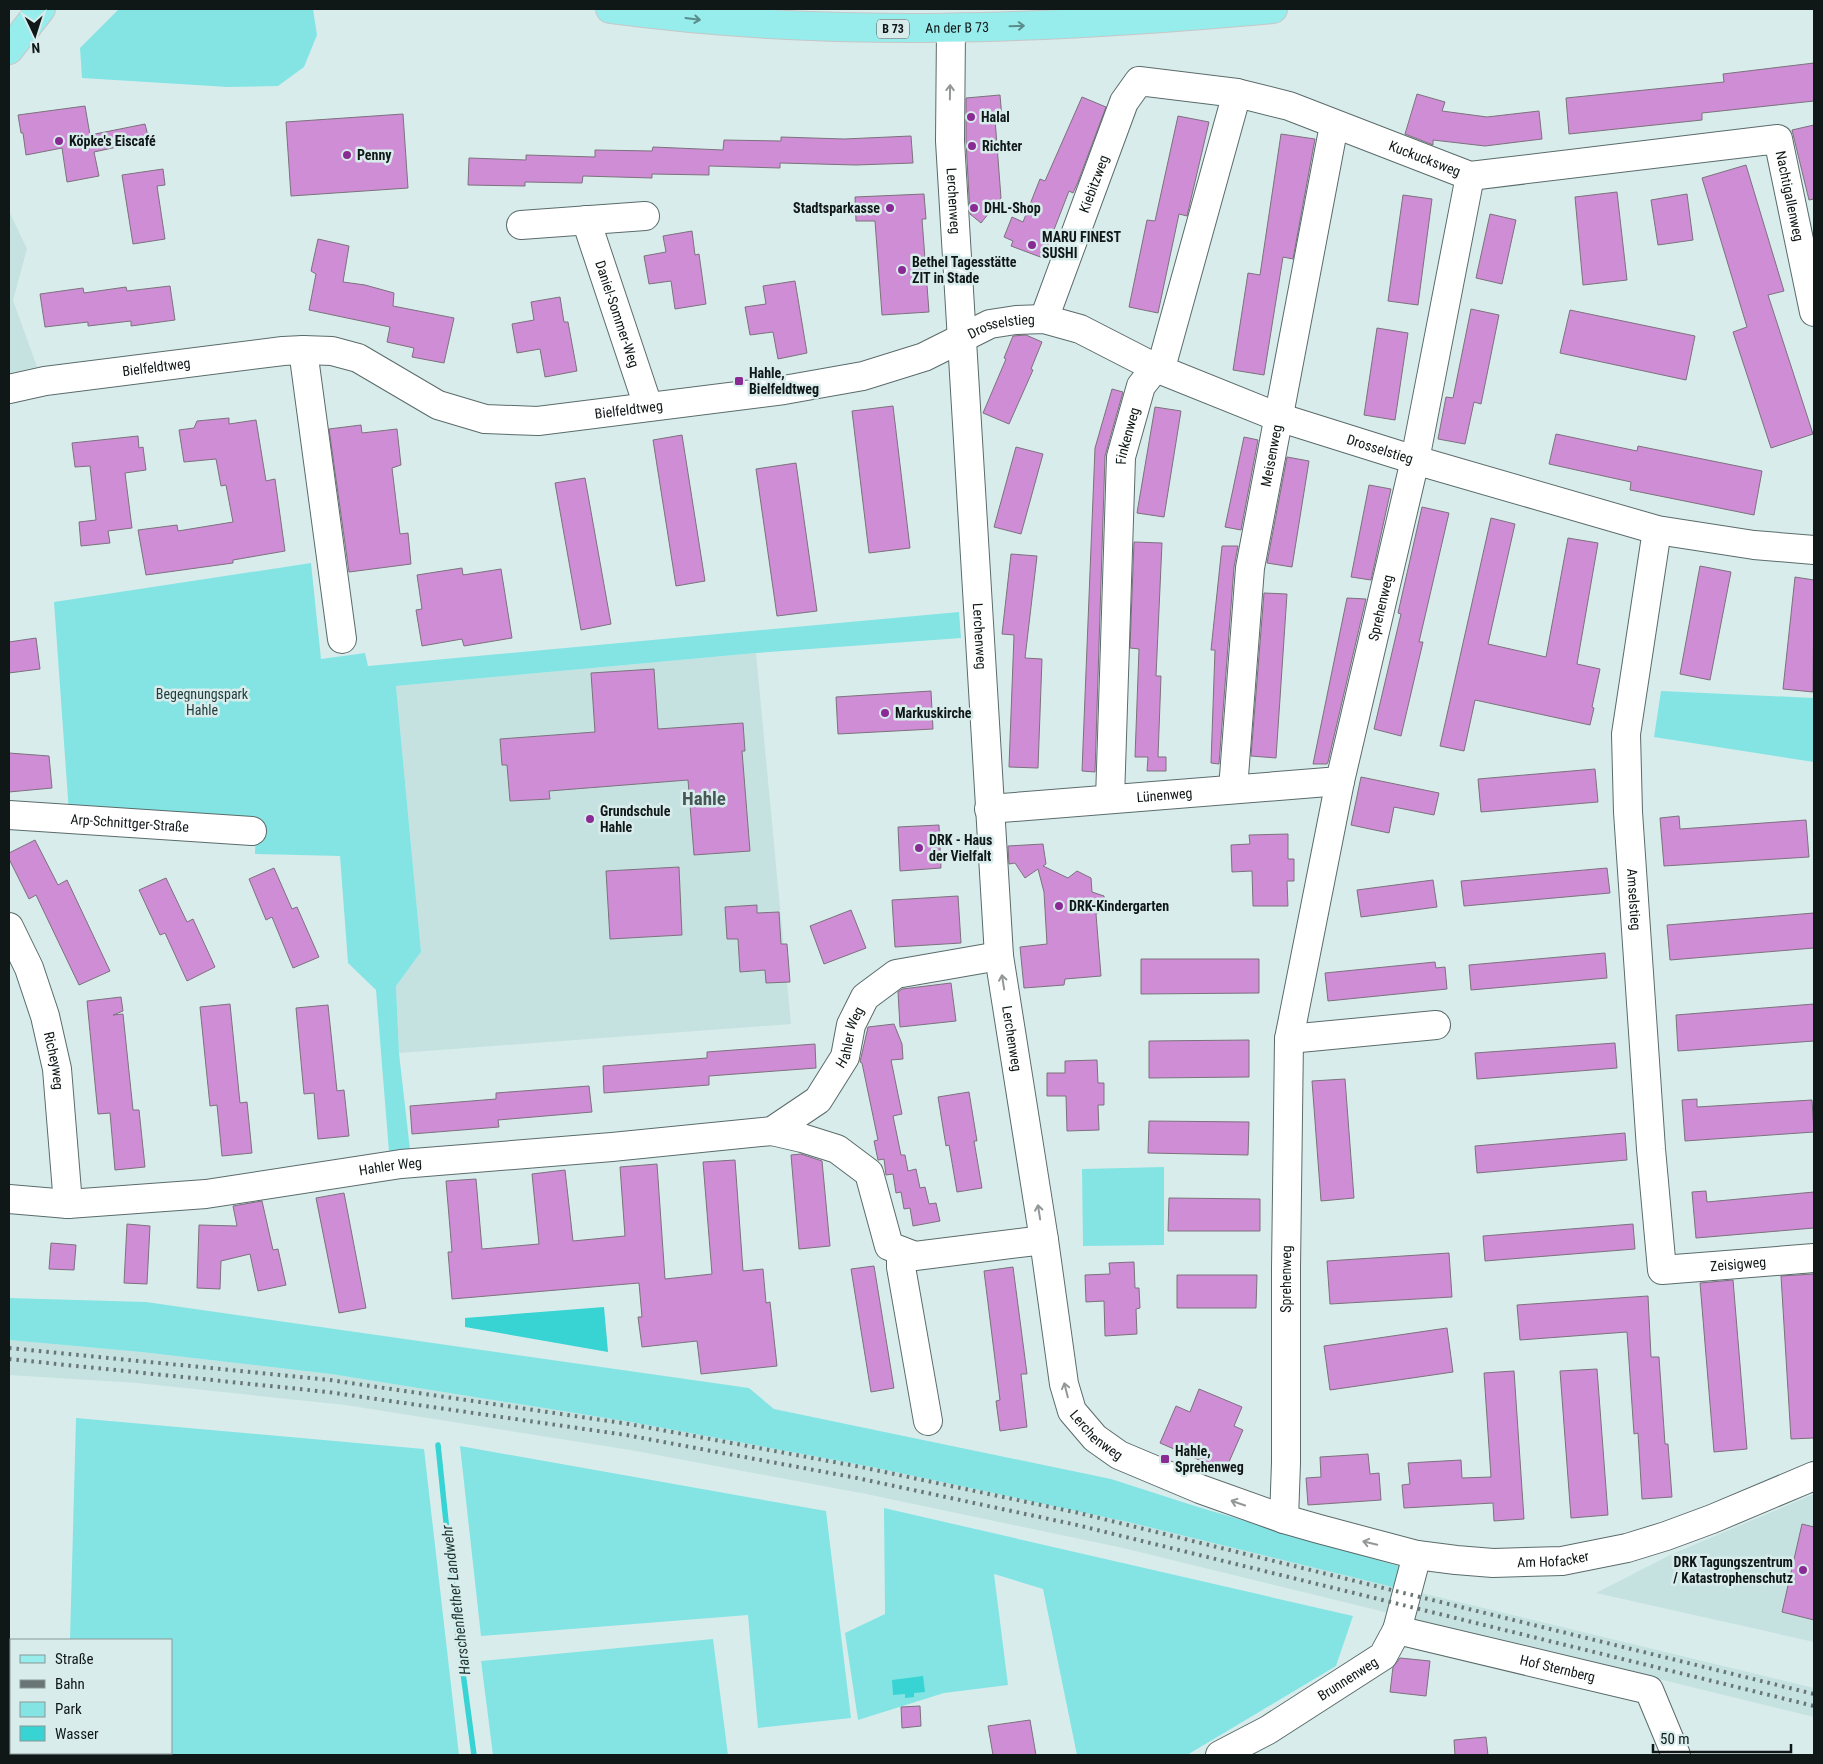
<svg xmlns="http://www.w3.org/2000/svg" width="1823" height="1764" font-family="'Roboto Condensed',sans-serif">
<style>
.built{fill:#c5e2e1}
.green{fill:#84e4e4}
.water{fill:#38d3d3}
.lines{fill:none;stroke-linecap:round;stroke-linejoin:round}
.stream{stroke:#38d3d3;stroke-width:5.5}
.building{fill:#ce8dd4;stroke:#7c727d}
.minor-casing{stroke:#5a6b6a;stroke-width:30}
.major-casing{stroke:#c6c7c7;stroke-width:30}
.minor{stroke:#fff;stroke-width:28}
.major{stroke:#97ecec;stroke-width:28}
.rail{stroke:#6a7676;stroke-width:4;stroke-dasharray:2.5 5;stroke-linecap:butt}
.oneway{stroke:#5a8c8c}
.oneway2{stroke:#939797}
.poi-dot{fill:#8a2a94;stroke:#d9ecec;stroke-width:2}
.labels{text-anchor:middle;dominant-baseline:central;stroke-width:5;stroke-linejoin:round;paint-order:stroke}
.shield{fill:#d9ecec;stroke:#4c5757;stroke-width:1}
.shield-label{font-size:12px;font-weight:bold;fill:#101717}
.street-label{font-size:14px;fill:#101717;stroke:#d9ecec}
.poi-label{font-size:14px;font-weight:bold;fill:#101717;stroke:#d9ecec;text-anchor:start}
.park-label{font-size:14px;fill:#243c3c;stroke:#d9ecec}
.water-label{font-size:15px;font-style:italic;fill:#1b3434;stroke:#d9ecec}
.district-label{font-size:19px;font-weight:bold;fill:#465756;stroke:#d9ecec}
</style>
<rect width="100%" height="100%" fill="#d9ecec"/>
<!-- built -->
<path class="built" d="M9,211L27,249L13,300L37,367L9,373Z
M756,653L791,1024L399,1053L396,986L421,952L396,686Z
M9,1340L141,1352L331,1374L631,1422L872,1467L1128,1522L1814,1688V1717L1123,1548L866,1494L630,1450L345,1405L137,1383L9,1375Z
M1814,1494V1642L1596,1593L1670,1555Z"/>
<!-- green -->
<path class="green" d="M119,9H313L317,35L304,67L278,86L228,87L82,78L80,48Z
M311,563L321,659L365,653L368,666L959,612L961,638L756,653L396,686L421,952L396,986L399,1053L410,1150L389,1152L376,990L348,963L340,856L255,854L256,828L69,813L54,602Z
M1661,691L1814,698V762L1654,737Z
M1164,1167V1245L1083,1246L1082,1169Z
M9,1298L146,1302L749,1388L774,1409L1111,1479L1198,1507L1405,1568L1397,1588L1128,1522L872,1467L631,1422L331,1374L141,1352L9,1340Z
M76,1418L424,1449L459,1755H9V1710H11V1753H171V1640H70Z
M460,1446L826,1511L851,1718L758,1728L748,1615L481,1636Z
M884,1508L1353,1616L1336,1666L1187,1755H1077L1043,1589L994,1574L1008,1685L944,1693L858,1720L845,1633L885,1614Z
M713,1639L728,1755H493L481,1661Z"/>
<!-- water -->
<path class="water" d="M604,1307L608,1352L465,1327V1318Z
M923,1676L925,1692L914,1693V1697L905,1698V1694L893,1695L892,1680Z"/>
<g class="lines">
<!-- stream -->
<path class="stream" d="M438,1445L457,1628L474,1755"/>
</g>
<!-- building -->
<path class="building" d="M1814,63V101L1702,113V120L1569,134L1566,98L1724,82L1723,74Z
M1417,94L1445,102L1442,111L1487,117L1539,111L1542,139L1485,146L1433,140V145L1405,134Z
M1000,95L1002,118L995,119L1001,198L981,223L970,214L966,141V98Z
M1082,97L1106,107L1078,182L1073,193L1069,191L1043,258L1011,246L1013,241L1004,237L1012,217L1023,222L1040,179L1045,181Z
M85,106L90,135L145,124L149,140L94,152L99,176L67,182L62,148L26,155L23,133H21L18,115Z
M403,114L408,188L291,196L286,122Z
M1178,116L1209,122L1187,216L1179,214L1158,313L1129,307L1147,220L1155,221Z
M1814,125V199L1809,200L1792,130Z
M1281,134L1315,139L1293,259L1283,257L1264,375L1233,370L1248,273L1260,275Z
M911,136L913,163L856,165L780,163V168L709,166V175L652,174V178L583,176L582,183L525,182V186L468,185L469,158L526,160V155L595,157V150L652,151L653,147L723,150L724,140L781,141V137L844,139Z
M1746,165L1784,291L1768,295L1813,434L1771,448L1733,332L1747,327L1702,178Z
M163,169L165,185L157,186L165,239L133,244L122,175Z
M1617,192L1627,280L1583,285L1575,197Z
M924,194L926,219H922L929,312L882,315L875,221H856L855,197Z
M1687,194L1693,240L1658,245L1651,200Z
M1403,195L1432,199L1418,305L1388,301Z
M1490,214L1516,220L1502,284L1476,278Z
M692,231L695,255L699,254L706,304L675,309L671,281L649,284L644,256L666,252L663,236Z
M318,239L349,246L343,282L365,285L394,293L393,306L454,318L444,363L412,357L414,348L387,342L390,327L309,310L316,274L311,271Z
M795,281L807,353L778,359L773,332L750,335L745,307L766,304L763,286Z
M170,286L175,320L131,326V321L88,326V322L45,327L40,294L83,288L84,293L126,287L127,291Z
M560,297L564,322H568L577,371L545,377L540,349L517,353L512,324L534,320L531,302Z
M1471,309L1499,315L1481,404L1474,402L1465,444L1438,439L1446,397L1453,398Z
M1570,310L1695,336L1686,380L1560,353Z
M1377,328L1408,333L1395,420L1364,415Z
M1026,335L1042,342L1031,369L1033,370L1009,424L983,413L1006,359L1004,358L1013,336Z
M1112,389L1123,392L1105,456L1095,772L1082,771L1095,448Z
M893,406L910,548L869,553L852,411Z
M1155,407L1181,411L1164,517L1137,513Z
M229,418V424L256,420L266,481L275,479L285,551L233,560V563L146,575L138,530L177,525L178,531L233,522L226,485L221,486L216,459L184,462L179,430L194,428L197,421Z
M361,425L362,433L397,429L401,465L392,468L400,534L408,533L411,564L349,572L329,429Z
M1556,434L1637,451L1638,446L1762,471L1754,515L1630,490L1631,482L1549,464Z
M682,435L705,581L676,586L653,440Z
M138,436L139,448L143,447L146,470L125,473L132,528L108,531L110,543L81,546L79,522L96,520L90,466L75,467L72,443Z
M1244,437L1258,440L1241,530L1225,527Z
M1016,447L1043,454L1021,534L994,527Z
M1287,457L1309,461L1292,567L1267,563Z
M796,463L817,611L777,616L756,469Z
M585,478L611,624L581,630L555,483Z
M1369,485L1391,489L1371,580L1351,577Z
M1422,507L1449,513L1419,642H1423L1401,736L1374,729L1401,614L1398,613Z
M1491,518L1515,524L1488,644L1546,657L1568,538L1598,543L1577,664L1600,669L1592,707L1594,708L1590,725L1475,700L1464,751L1440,746Z
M1134,542L1162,543L1156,676H1161L1158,757H1166V771H1147L1148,757H1135L1139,649L1130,648Z
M1222,546H1238L1234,567L1219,764L1211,763L1215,650H1211Z
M1011,554L1037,556L1025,658L1042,659L1038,768L1009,767L1014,635L1002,634Z
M1700,566L1731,572L1710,680L1680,674Z
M462,568L463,575L501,569L512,638L464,646L462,639L422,646L416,610L422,609L417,575Z
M1795,577L1814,580L1813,692L1783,689Z
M1264,593L1287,594L1276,758L1251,756Z
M1347,598L1366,599L1328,762L1327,764H1313Z
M36,638L40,669L9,673V642Z
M654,669L658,729L743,723L745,751H742L750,851L694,855L688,780L549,791L550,799L510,801L507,765H502L500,739L595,732L591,673Z
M931,691L933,729L838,734L836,697Z
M9,753L49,756L52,788L9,792Z
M1595,769L1598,802L1481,812L1478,779Z
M1361,777L1439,793L1434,815L1394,807L1389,833L1351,825Z
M1679,816L1680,829L1806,820L1809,857L1664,866L1660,818Z
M939,825L941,868L900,871L898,827Z
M1288,834V859H1294V881H1287L1288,906H1253L1252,871L1232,872L1231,845L1250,844L1249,835Z
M35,840L58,885L67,880L110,971L79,985L36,895L29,899L9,859V853Z
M1043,844L1046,864L1043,866L1068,878L1077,871L1091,878L1092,892L1104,896L1105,908L1096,914L1101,976L1065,979L1064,985L1024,988L1020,947L1047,944L1044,892L1038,869L1025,878L1015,863L1009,864L1008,846Z
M679,867L682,935L610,939L606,871Z
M274,868L292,909L297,907L319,957L293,968L272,917L266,920L249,879Z
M1607,868L1610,893L1464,906L1461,881Z
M166,878L187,922L193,919L215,967L187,981L165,933L160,935L139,890Z
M1433,880L1437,907L1361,917L1357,890Z
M958,896L961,943L895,947L892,900Z
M757,905V913L779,912L781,944H787L790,982L766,983L765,970L740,972L738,939H727L725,907Z
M851,910L866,948L824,964L810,926Z
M1814,913V948L1670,960L1667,925Z
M1605,953L1607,978L1471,990L1469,965Z
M1141,959H1259V993L1141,994Z
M1435,962L1436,968L1445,967L1447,989L1328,1001L1325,973Z
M951,983L956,1021L900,1027L898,992L902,989Z
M121,997L123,1011L113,1015L123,1014L133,1110H139L145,1167L115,1170L110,1113L98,1114L87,1001Z
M230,1004L240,1103L247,1102L252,1153L222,1156L217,1105L210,1106L200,1007Z
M1814,1004V1041L1678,1051L1676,1015Z
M328,1005L337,1091L344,1090L349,1136L318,1139L314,1093L304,1094L296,1008Z
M894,1024L902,1044L903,1059L891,1060L902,1114L893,1116L901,1155H905L908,1171L916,1169L920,1188L925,1187L929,1204L936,1203L940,1221L913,1226L910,1208L904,1209L901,1192L896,1193L893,1174L886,1175L884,1159L878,1160L874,1141L878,1140L862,1063L860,1062L868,1027Z
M1249,1040V1077L1149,1078V1041Z
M1615,1043L1617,1068L1477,1079L1475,1053Z
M815,1044L816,1068L709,1076V1085L604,1093L603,1066L707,1058V1052Z
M1097,1060L1098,1083H1104V1105H1098L1099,1130L1067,1131L1066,1096H1047V1073H1065V1061Z
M1345,1079L1354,1198L1321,1201L1312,1081Z
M589,1086L592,1112L498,1120L499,1127L412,1134L410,1106L496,1099V1093Z
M969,1092L977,1141H974L982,1188L957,1192L949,1145L946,1146L938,1097Z
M1697,1099V1107L1812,1100L1814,1132L1685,1141L1682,1100Z
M1149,1121L1249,1122L1248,1155L1148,1153Z
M1625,1133L1627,1160L1477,1173L1475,1146Z
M801,1154L822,1161L830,1246L799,1249L791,1155Z
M735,1160L743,1271L763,1269L766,1303L770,1302L777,1366L701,1374L697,1341L642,1347L638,1317H642L639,1283L452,1299L448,1252H452L446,1181L476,1179L482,1249L539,1244L532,1174L565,1170L573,1241L625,1236L620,1167L657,1164L665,1279L712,1274L703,1162Z
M1706,1191L1707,1202L1814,1192V1228L1696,1238L1692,1192Z
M344,1193L366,1308L339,1313L316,1198Z
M1169,1198L1260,1199V1231H1168Z
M262,1201L273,1250L278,1249L286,1285L258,1291L250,1254L221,1261L220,1289L197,1288L199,1225L237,1226L233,1206Z
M127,1224L150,1226L147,1284L124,1283Z
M1633,1224L1635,1249L1485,1261L1483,1236Z
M51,1243L76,1245L74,1270L49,1269Z
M1449,1253L1452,1297L1330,1304L1327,1261Z
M1134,1262L1135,1288H1139L1140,1308L1136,1309L1137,1334L1105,1336L1104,1301L1086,1302L1085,1275L1110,1274L1109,1263Z
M874,1266L894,1388L871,1392L851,1269Z
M1013,1267L1027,1374H1021L1027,1427L1000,1431L996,1401L1000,1400L984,1271Z
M1814,1274V1438L1791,1439L1781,1276Z
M1177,1275H1257L1256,1308H1177Z
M1733,1280L1747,1449L1714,1452L1700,1283Z
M1648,1296L1651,1357H1659L1665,1444H1668L1672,1497L1642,1499L1638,1433L1634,1434L1627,1332L1520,1340L1517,1305Z
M1447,1328L1453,1372L1330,1390L1324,1346Z
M1597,1369L1608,1515L1571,1518L1560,1371Z
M1514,1371L1524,1519L1494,1521L1493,1503L1404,1508L1402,1485L1410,1484L1408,1463L1461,1460L1462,1478L1491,1477L1484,1373Z
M1199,1389L1242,1407L1234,1426L1243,1430L1225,1471L1160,1443L1176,1406L1190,1412Z
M1368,1454L1370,1474L1379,1473L1381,1500L1308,1505L1306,1478L1321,1477L1320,1457Z
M1802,1524L1814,1527V1620L1782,1612Z
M1400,1658L1430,1661L1426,1696L1390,1692L1393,1667Z
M920,1706L921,1726L902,1728L901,1707Z
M1030,1720L1036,1755H993L988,1726Z
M1486,1737L1488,1755H1455L1454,1740Z"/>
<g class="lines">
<defs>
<g id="minor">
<path id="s1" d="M951,29L950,141L999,956L1044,1240L1064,1384L1072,1411L1095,1438L1119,1455L1200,1489L1284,1519L1319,1529L1417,1555L1456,1560L1493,1563L1562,1561L1627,1548L1666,1536L1712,1519L1814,1476"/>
<path id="s2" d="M586,220L648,406"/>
<path d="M521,225L645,216"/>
<path id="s3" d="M1044,319L1124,102L1139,81L1237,93L1289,106L1470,176L1778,139L1814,312"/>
<path d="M303,350L342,639"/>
<path id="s4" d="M9,389L45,381L283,351L303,350L332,351L358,358L438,405L485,419L538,421L784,390L863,376L924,357L990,324L1016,320L1044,319L1080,329L1156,368L1278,417L1415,460L1657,530L1754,545L1814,550"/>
<path id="s5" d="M1657,530L1626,734L1628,812L1651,1149L1662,1270L1814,1258"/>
<path id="s6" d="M1233,789L1250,568L1334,125"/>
<path id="s7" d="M1110,799L1121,457L1141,386L1164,357L1237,93"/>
<path id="s8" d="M989,809L1340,781"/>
<path id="s9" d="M9,815L252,831"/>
<path id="s10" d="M9,927L29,968L45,1016L57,1069L68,1204"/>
<path d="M1289,1039L1436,1025"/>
<path d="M772,1131L802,1138L837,1149L869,1173L889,1246L915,1256L1044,1240"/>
<path id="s11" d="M9,1199L68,1204L206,1194L401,1164L612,1147L772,1131L818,1100L845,1057L851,1025L865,997L896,974L999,956"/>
<path d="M901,1251V1267L928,1421"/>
<path id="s12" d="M1284,1519L1286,1463V1268L1289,1039L1340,781L1415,460L1470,176"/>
<path id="s13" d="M1397,1630L1649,1690L1676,1755"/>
<path id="s14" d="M1220,1755L1268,1730L1383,1656L1397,1630L1417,1555"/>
</g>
<g id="major">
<path id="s15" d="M610,9C832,39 1051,29 1273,9"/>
<path d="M9,50L41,9"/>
</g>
</defs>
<!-- minor casing -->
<use href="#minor" class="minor-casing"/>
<!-- major casing -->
<use href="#major" class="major-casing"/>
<!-- minor -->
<use href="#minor" class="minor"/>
<!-- major -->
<use href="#major" class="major"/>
<!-- rail -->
<path class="rail" d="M9,1348L330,1380L629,1424L861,1467L1079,1513L1814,1694
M9,1359L328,1392L626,1435L857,1478L1077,1525L1814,1706"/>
</g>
<!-- one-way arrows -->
<defs><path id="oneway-shaft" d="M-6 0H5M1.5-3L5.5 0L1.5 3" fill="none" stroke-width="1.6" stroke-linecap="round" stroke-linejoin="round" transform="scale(1.25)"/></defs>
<g class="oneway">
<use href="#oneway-shaft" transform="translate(693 19) rotate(7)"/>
<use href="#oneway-shaft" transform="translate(1017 26) rotate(-2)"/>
</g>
<g class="oneway2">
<use href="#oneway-shaft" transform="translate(950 92) rotate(-89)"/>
<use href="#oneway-shaft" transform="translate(1003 982) rotate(-99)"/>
<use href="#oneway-shaft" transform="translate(1039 1212) rotate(-99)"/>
<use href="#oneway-shaft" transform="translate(1066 1390) rotate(-104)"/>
<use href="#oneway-shaft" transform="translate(1238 1503) rotate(-161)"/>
<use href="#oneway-shaft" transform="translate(1370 1543) rotate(-166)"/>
</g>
<!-- markers -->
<g class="poi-dot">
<circle cx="971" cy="117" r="5"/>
<circle cx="59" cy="141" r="5"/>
<circle cx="972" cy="146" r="5"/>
<circle cx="347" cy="155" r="5"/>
<circle cx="890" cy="208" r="5"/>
<circle cx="974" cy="208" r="5"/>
<circle cx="1032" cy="245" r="5"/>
<circle cx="902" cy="270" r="5"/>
<rect x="734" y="376" width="10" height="10" rx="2.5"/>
<circle cx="885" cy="713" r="5"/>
<circle cx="590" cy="819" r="5"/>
<circle cx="919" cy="848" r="5"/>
<circle cx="1059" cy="906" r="5"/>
<rect x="1160" y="1454" width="10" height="10" rx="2.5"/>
<circle cx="1803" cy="1570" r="5"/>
</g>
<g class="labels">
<!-- shield labels -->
<rect class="shield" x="877" y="19.5" width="32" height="19" rx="4"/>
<g class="shield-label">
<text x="893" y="29">B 73</text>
</g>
<!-- street labels -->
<g class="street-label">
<text stroke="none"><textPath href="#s15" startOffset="348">An der B 73</textPath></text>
<text stroke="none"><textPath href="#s3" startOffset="555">Kuckucksweg</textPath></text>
<text stroke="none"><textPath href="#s3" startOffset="144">Kiebitzweg</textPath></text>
<text stroke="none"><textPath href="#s3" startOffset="972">Nachtigallenweg</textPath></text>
<text stroke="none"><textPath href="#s1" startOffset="172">Lerchenweg</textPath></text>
<text stroke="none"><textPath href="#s2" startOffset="99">Daniel-Sommer-Weg</textPath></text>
<text stroke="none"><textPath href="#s4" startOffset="1024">Drosselstieg</textPath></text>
<text stroke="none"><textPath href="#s4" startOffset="149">Bielfeldtweg</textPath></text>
<text stroke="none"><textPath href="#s4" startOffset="639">Bielfeldtweg</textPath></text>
<text stroke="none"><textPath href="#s7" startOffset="364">Finkenweg</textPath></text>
<text stroke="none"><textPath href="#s4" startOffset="1429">Drosselstieg</textPath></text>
<text stroke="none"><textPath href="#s6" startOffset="336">Meisenweg</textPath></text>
<text stroke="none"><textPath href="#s12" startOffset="921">Sprehenweg</textPath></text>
<text stroke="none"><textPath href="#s1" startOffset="608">Lerchenweg</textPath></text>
<text stroke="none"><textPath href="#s8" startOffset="176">Lünenweg</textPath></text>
<text stroke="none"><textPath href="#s9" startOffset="121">Arp-Schnittger-Straße</textPath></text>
<text stroke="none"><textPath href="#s5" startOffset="372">Amselstieg</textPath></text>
<text stroke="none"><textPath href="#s11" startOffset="894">Hahler Weg</textPath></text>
<text stroke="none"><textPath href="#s1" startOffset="1012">Lerchenweg</textPath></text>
<text stroke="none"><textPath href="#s10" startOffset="142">Richeyweg</textPath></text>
<text stroke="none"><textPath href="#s11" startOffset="384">Hahler Weg</textPath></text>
<text stroke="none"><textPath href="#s5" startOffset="820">Zeisigweg</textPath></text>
<text stroke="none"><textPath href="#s12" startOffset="240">Sprehenweg</textPath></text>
<text stroke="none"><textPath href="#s1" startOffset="1424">Lerchenweg</textPath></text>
<text stroke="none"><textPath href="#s1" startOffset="1906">Am Hofacker</textPath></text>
<text stroke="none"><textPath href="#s13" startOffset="165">Hof Sternberg</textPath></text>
<text stroke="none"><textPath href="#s14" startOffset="149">Brunnenweg</textPath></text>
</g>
<!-- poi labels -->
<g class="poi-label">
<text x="981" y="117">Halal</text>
<text x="69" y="141">Köpke's Eiscafé</text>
<text x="982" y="146">Richter</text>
<text x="357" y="155">Penny</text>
<text x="880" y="208" text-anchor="end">Stadtsparkasse</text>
<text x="984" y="208">DHL-Shop</text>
<text x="1042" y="237">MARU FINEST<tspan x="1042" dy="16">SUSHI</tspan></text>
<text x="912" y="262">Bethel Tagesstätte<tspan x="912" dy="16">ZIT in Stade</tspan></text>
<text x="749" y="373">Hahle,<tspan x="749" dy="16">Bielfeldtweg</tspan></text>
<text x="895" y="713">Markuskirche</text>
<text x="600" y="811">Grundschule<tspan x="600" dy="16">Hahle</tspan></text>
<text x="929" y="840">DRK - Haus<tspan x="929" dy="16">der Vielfalt</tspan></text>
<text x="1069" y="906">DRK-Kindergarten</text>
<text x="1175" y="1451">Hahle,<tspan x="1175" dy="16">Sprehenweg</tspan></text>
<text x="1793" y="1562" text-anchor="end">DRK Tagungszentrum<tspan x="1793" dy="16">/ Katastrophenschutz</tspan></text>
</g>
<!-- park labels -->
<g class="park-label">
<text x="202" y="694">Begegnungspark<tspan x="202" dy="16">Hahle</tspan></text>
</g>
<!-- water labels -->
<g class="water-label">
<text transform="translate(456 1600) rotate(-97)">Harschenflether Landwehr</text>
</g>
<!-- district labels -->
<g class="district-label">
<text x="704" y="798">Hahle</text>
</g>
</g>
<!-- border -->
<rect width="1823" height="1764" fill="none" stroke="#101717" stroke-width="20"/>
<!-- legend -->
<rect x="10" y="1639" width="162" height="115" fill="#d9ecec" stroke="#899797"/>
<rect x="20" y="1655" width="25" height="8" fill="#97ecec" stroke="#899797"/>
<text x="55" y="1664" font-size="15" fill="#101717">Straße</text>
<rect x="20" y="1680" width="25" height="8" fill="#6a7676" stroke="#899797"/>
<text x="55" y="1689" font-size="15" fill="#101717">Bahn</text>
<rect x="20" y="1702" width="25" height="15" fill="#84e4e4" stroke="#899797"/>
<text x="55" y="1714" font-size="15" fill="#101717">Park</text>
<rect x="20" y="1726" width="25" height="15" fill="#38d3d3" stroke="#899797"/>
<text x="55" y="1739" font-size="15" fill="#101717">Wasser</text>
<!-- north arrow -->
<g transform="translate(35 35) rotate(176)" stroke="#d9ecec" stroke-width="4" paint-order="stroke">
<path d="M0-4L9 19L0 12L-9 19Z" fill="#101717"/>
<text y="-8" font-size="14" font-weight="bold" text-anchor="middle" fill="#101717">N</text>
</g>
<!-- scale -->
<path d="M1653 1744v8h138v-8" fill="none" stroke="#101717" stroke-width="2.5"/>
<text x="1660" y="1744" font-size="15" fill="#101717" stroke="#d9ecec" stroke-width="4" paint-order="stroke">50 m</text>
</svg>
